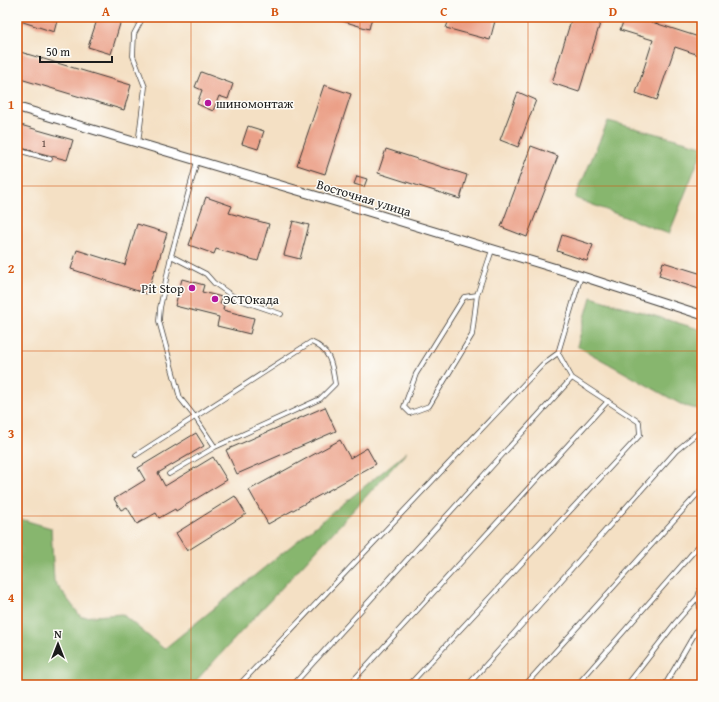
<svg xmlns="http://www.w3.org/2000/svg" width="719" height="702" font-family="'Gentium Book Plus',serif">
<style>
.forest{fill:#87b66e;stroke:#526945}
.building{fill:#eba088}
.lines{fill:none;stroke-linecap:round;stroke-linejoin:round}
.service-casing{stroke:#3c3935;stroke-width:5.5}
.minor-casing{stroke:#3c3935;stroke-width:10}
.service{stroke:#fff;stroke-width:4}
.minor{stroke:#fff;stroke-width:8}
.grid{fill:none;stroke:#d4530e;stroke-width:1;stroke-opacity:0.55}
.poi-dot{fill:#b5179e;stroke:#fdfcf7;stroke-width:1.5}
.labels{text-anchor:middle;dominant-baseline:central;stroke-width:3;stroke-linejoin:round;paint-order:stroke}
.number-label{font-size:11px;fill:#503d37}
.poi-label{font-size:13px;fill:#1c1c1c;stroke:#fdfcf7;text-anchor:start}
.street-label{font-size:13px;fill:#1c1c1c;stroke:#fdfcf7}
.neatline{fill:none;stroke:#d4530e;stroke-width:1.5}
.grid-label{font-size:13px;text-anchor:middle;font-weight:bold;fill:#d4530e}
</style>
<rect width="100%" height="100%" fill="#fdfcf7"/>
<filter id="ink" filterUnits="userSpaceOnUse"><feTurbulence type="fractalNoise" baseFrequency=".025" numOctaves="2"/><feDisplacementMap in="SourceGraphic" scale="8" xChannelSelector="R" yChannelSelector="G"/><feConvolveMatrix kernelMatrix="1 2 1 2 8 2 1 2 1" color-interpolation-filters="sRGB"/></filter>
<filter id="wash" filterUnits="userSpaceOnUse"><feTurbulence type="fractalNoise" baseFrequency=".012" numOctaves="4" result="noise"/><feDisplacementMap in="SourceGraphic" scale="16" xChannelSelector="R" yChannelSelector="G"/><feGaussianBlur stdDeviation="0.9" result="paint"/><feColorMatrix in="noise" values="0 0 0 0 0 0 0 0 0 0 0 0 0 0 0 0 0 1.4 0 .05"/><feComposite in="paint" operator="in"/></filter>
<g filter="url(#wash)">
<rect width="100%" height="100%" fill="#f4e0c4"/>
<!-- forest -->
<path class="forest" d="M608,121L702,146V151L669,234L575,198Z
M591,297L702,330V410L684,406L577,346Z
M407,452L192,685H17V518L51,528L54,581L81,617L122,614L164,649Z"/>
<g id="blocks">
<!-- building -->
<path class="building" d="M17,17H58L54,32L17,20Z
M98,17H122L111,54L88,47Z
M336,17H372L369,29L336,19Z
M450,17H496L490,40L446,28Z
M572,17H602L579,92L552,83Z
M625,17H636L702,38V56L675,47L657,100L636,93L653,40L620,30Z
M17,51L131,85L124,110L17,78Z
M201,72L233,84L228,99L219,96L213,111L197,104L202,90L195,87Z
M324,85L351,94L325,174L297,165Z
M518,92L536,100L518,147L500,140Z
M17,124L73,140L67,160L17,147Z
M248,126L264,131L258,149L242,144Z
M531,146L558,156L527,237L501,227Z
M386,149L467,175L460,199L378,173Z
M357,176L367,179L364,187L354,184Z
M206,197L232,206L229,213L269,224L258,261L216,249L214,254L189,245Z
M293,221L309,225L300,259L284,255Z
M137,224L167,233L156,270L155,269L147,294L71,269L77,250L125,265Z
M562,235L593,245L587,261L557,251Z
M663,262L702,274V290L659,276Z
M182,279L204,285L202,292L222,297L220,304L224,305L223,310L254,318L250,334L217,326L219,317L175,306Z
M325,407L336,431L237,474L226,450Z
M196,433L204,446L158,473L165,486L213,457L227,480L176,511L175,509L159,518L156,513L137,524L127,507L121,510L114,499L145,480L138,468Z
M340,440L350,458L367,448L376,464L268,524L249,490Z
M235,496L246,514L187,551L176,533Z"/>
</g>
</g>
<g filter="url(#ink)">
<use href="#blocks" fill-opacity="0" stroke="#3c3935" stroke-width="1"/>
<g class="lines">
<defs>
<path id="service" d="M138,144L145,87L133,56L134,34L143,17
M17,150L50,159
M171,256L206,274L214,283L237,299L281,314
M477,295L464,297L416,374L404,407L410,413L429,406L472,335L477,295L492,250
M136,455L311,342C331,350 332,365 335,384L320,399L215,447L195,417L180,398L159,321L160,308L171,256L197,161
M169,474L215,447
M702,583L698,597L702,618
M239,685L543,364L558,353L581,276
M293,685L572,378
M349,685L608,401
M409,685L640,435L639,422L572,378L558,353
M468,685L676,451L702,429
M525,685L702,489
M577,685L702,542
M627,685L676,622L698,597
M665,685L702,621"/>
<path id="minor" d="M17,107L340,203L581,276L702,315"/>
</defs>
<!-- service casing -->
<use href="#service" class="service-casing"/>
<!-- minor casing -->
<use href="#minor" class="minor-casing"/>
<!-- service -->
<use href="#service" class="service"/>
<!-- minor -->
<use href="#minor" class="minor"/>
</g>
</g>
<!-- grid -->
<path class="grid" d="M191,17V685M360,17V685M528,17V685M17,186H702M17,351H702M17,516H702"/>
<!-- markers -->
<g class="poi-dot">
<circle cx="208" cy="103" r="4"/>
<circle cx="192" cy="288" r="4"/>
<circle cx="215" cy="299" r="4"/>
</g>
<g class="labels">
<!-- number labels -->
<g class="number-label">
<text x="44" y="143">1</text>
</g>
<!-- poi labels -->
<g class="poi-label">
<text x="216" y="103">шиномонтаж</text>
<text x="184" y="288" text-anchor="end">Pit Stop</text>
<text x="223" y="299">ЭСТОкада</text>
</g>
<!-- street labels -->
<g class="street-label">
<text transform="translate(364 198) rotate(17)">Восточная улица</text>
</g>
</g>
<!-- margin -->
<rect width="719" height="702" fill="none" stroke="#fdfcf7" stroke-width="44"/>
<!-- north arrow -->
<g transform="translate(58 644)" stroke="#fdfcf7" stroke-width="3" paint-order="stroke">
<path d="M0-3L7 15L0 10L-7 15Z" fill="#1c1c1c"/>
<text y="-6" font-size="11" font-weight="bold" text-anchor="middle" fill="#1c1c1c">N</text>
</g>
<!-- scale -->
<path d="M40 56v6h72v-6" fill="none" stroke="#1c1c1c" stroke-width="2"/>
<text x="46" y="56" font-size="12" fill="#1c1c1c" stroke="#fdfcf7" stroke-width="3" paint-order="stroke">50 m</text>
<rect x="22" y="22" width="675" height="658" class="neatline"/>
<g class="grid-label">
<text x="106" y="16">A</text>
<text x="275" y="16">B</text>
<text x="444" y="16">C</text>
<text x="613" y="16">D</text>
<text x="11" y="109">1</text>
<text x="11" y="273">2</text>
<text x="11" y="438">3</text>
<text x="11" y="602">4</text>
</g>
</svg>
